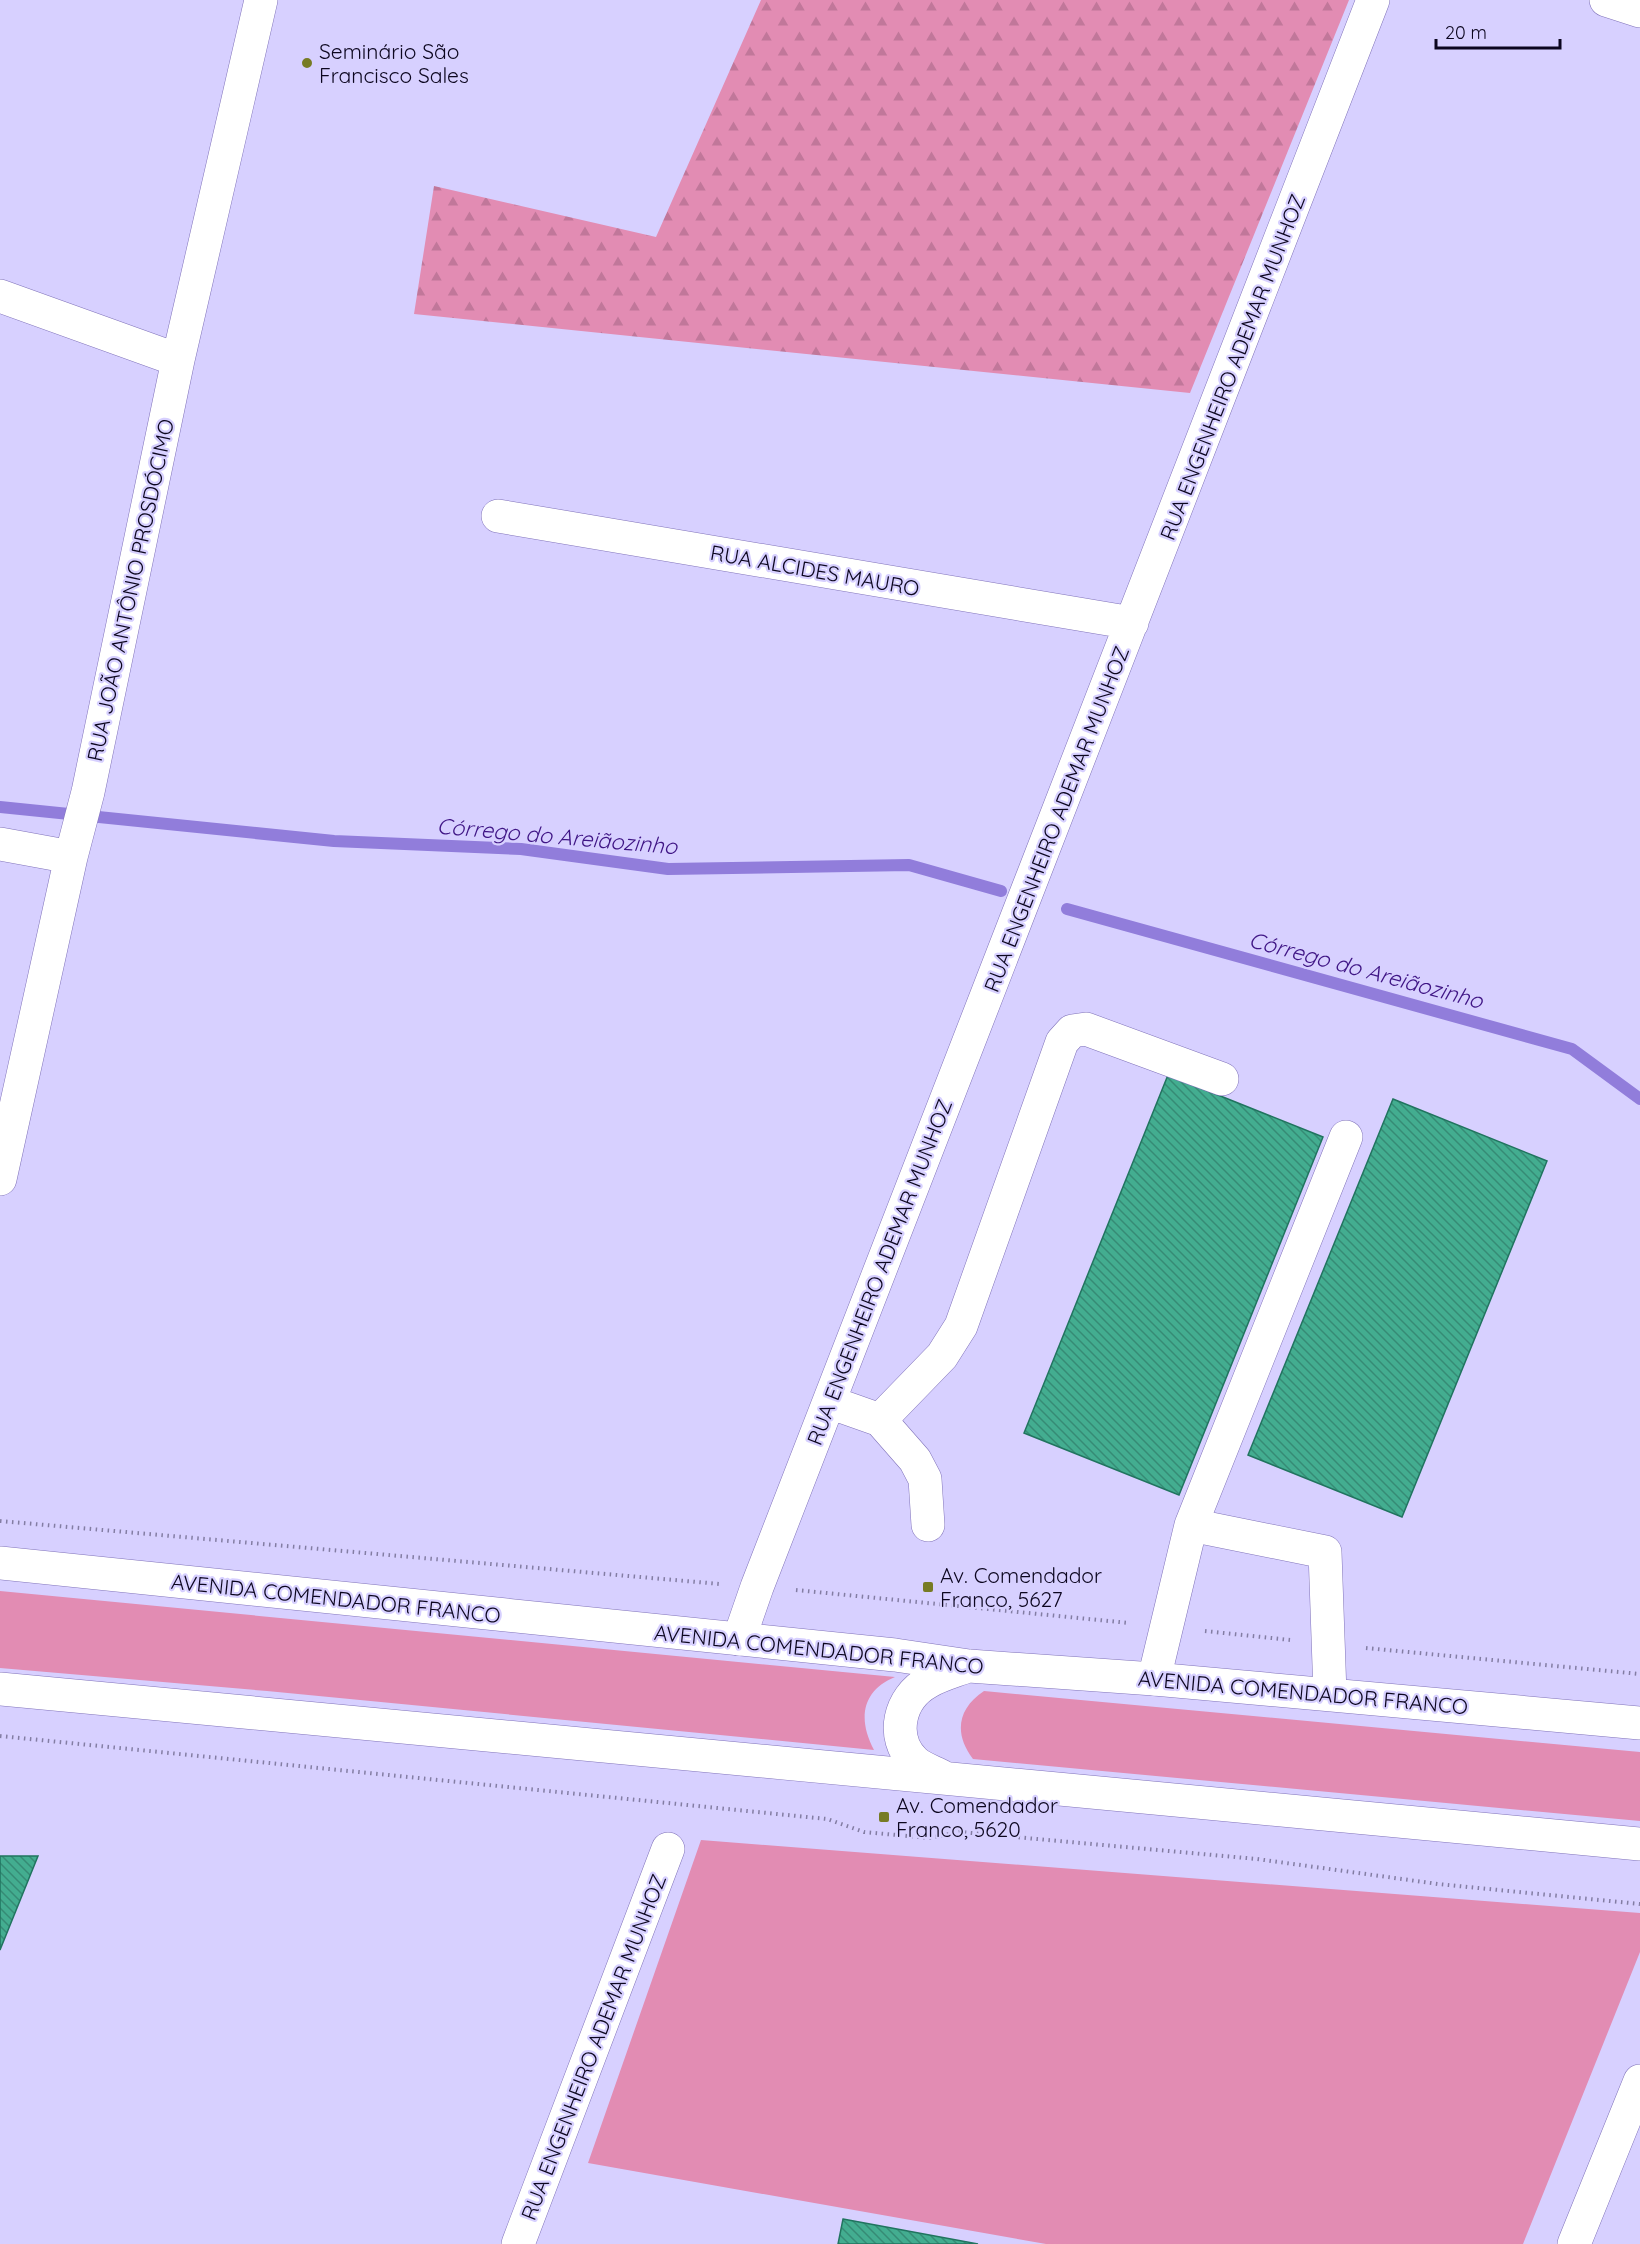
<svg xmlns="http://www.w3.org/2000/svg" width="1640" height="2244" font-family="Quicksand,sans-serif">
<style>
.green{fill:#e28cb3}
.forest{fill:url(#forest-firs)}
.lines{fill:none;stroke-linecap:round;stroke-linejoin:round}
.stream{stroke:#917ddb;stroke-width:12}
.building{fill:url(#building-back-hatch);stroke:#21745f;stroke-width:1.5}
.minor-casing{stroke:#8073ba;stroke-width:34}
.highway-casing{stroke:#8073ba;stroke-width:34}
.path{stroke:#837da3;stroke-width:4;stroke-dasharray:1.5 4.5;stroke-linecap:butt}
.minor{stroke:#fff;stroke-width:33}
.highway{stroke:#fff;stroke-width:33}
.poi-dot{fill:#777b24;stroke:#d7d0ff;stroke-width:2}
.labels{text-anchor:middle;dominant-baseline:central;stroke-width:4.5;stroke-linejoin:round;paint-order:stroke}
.poi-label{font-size:21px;fill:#0c061f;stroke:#d7d0ff;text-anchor:start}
.street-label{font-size:21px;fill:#0c061f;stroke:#d7d0ff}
.water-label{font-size:22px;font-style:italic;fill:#3f1585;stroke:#d7d0ff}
</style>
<defs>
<pattern id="forest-firs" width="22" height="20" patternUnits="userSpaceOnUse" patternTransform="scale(1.5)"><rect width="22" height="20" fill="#e28cb3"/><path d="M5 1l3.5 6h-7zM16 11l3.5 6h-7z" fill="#c1779a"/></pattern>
<pattern id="building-back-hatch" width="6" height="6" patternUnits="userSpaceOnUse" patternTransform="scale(1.5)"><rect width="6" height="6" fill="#43ad90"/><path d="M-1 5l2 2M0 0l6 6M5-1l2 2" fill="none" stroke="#368b75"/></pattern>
</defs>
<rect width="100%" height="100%" fill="#d7d0ff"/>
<!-- green -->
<path class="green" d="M0,1591L895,1677C861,1691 858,1720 874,1750L267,1691L0,1668Z
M984,1691L1640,1752V1821L973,1759C954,1734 957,1709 984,1691Z
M701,1840L1640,1913V1952L1523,2244H1046L588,2163Z"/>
<!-- forest -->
<path class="forest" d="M761,0H1349L1190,393L414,314L434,186L656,237Z"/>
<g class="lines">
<!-- stream -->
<path class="stream" d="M0,807L334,841L521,849L668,869L909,865L1001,891
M1067,909L1572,1049L1640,1099"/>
</g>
<!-- building -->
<path class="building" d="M1168,1075L1323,1137L1179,1495L1024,1433Z
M1393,1099L1547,1161L1402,1517L1248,1455Z
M0,1856H38L0,1950Z
M843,2219L978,2244H838Z"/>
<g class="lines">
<defs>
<path id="minor" d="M1606,0L1640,11
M0,296L178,360
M498,516L1132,623
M0,844L71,857
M0,1179L71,857L88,792L178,360L261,0
M829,1402L880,1420L915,1460L925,1479L928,1525
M880,1420L942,1356L961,1326L1062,1042L1072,1031L1086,1029L1222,1079
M1191,1525L1346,1137
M739,1639L757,1587L1373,0
M1154,1679L1191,1525L1325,1552L1330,1694
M518,2244L668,1849
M1574,2244L1640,2081"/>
<path id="highway" d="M0,1563L895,1655L969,1666L1154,1679L1640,1723
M0,1689L1640,1844
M943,1777C934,1772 921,1768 914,1761C890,1737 899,1698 928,1682C940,1675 955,1671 968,1666"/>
</defs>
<!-- minor casing -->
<use href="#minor" class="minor-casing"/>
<!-- highway casing -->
<use href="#highway" class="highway-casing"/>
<!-- path -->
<path class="path" d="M0,1521L720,1584
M796,1590L1129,1623
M1205,1631L1290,1640
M1366,1648L1640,1674
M0,1736L827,1819L864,1832L929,1838L960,1832L1257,1859L1438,1884L1640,1904"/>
<!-- minor -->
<use href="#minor" class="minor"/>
<!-- highway -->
<use href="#highway" class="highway"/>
</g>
<!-- markers -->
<g class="poi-dot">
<circle cx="307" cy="63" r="6"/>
<rect x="922" y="1581" width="12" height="12" rx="3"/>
<rect x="878" y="1811" width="12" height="12" rx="3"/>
</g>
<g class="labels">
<!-- poi labels -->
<g class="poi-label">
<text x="319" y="51">Seminário São<tspan x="319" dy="24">Francisco Sales</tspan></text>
<text x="940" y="1575">Av. Comendador<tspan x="940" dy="24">Franco, 5627</tspan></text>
<text x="896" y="1805">Av. Comendador<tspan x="896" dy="24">Franco, 5620</tspan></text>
</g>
<!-- street labels -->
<g class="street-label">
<text transform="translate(1232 367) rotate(-69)">RUA ENGENHEIRO ADEMAR MUNHOZ</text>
<text transform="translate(815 570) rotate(10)">RUA ALCIDES MAURO</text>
<text transform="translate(130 590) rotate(-78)">RUA JOÃO ANTÔNIO PROSDÓCIMO</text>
<text transform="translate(1056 819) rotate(-69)">RUA ENGENHEIRO ADEMAR MUNHOZ</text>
<text transform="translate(879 1272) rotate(-69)">RUA ENGENHEIRO ADEMAR MUNHOZ</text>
<text transform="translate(336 1598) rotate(6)">AVENIDA COMENDADOR FRANCO</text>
<text transform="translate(819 1649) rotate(6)">AVENIDA COMENDADOR FRANCO</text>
<text transform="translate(1303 1692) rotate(5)">AVENIDA COMENDADOR FRANCO</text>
<text transform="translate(593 2047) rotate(-69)">RUA ENGENHEIRO ADEMAR MUNHOZ</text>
</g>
<!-- water labels -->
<g class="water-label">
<text transform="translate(557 836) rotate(5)">Córrego do Areiãozinho</text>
<text transform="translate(1366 970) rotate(15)">Córrego do Areiãozinho</text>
</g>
</g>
<!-- scale -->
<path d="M1436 39v9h124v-9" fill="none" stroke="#0c061f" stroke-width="3"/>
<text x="1445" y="39" font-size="18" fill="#0c061f" stroke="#d7d0ff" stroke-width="4.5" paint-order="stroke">20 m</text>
</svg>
